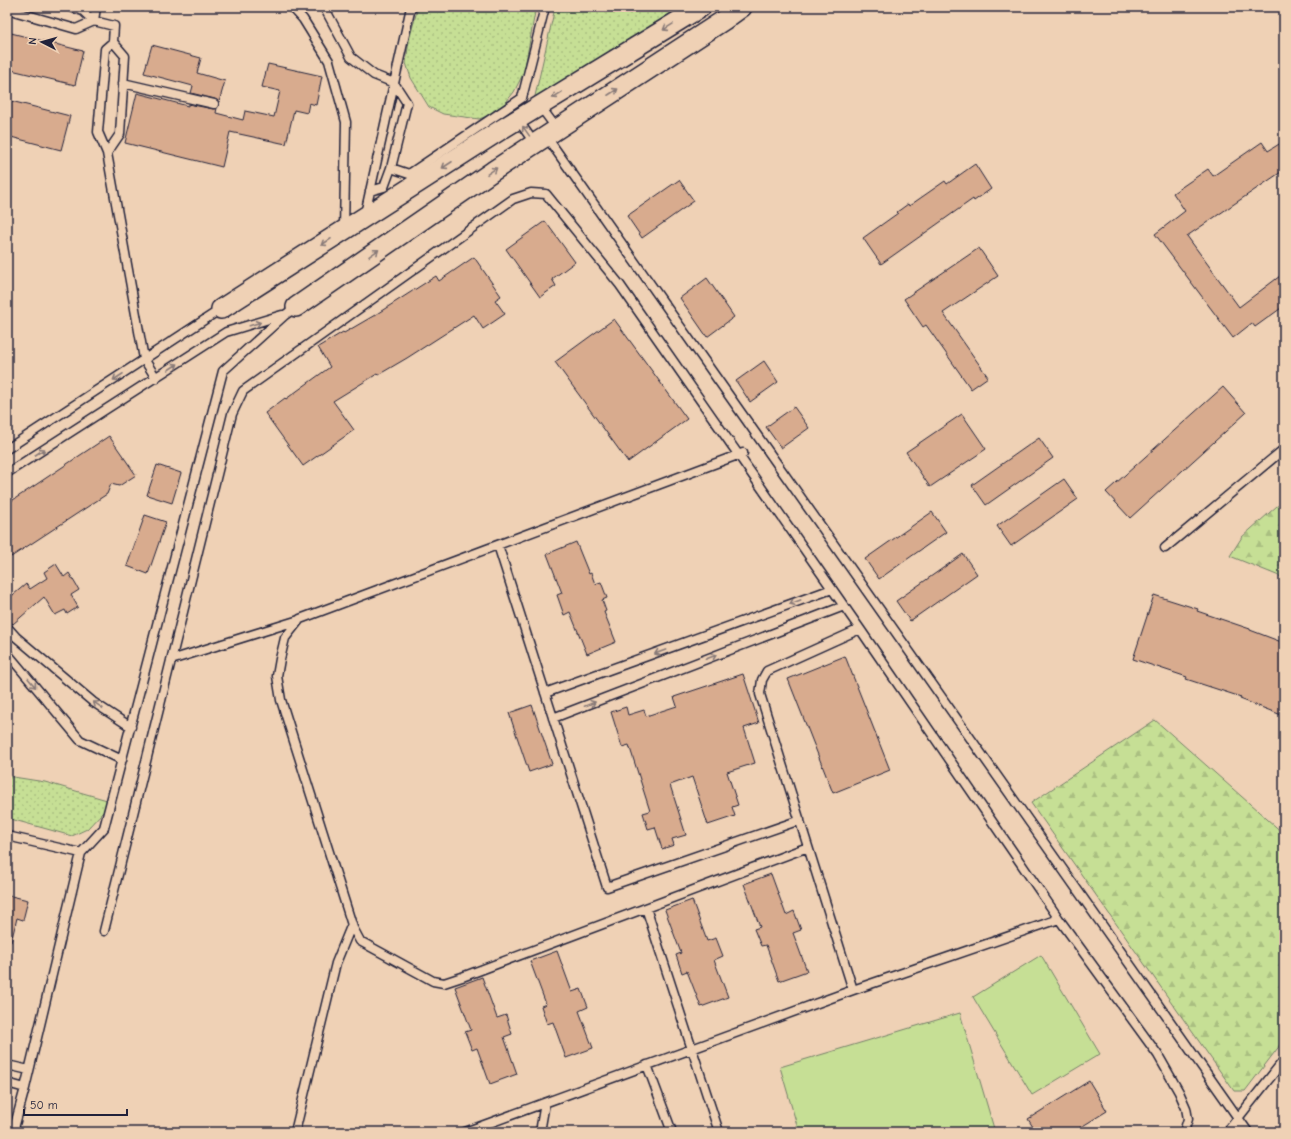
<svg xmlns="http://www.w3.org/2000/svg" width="1291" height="1139" font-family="'Comic Neue',sans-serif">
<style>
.green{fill:url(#green-dots);stroke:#748068}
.forest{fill:url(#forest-firs);stroke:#748068}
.pitch{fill:#c6df95;stroke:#748068}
.building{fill:#d8ab8e;stroke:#22223b}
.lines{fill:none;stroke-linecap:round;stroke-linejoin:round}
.service-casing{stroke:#22223b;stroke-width:11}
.tertiary-casing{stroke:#22223b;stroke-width:22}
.service{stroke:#efd1b5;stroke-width:8}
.tertiary{stroke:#efd1b5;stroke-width:19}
.oneway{stroke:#887a78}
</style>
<defs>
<pattern id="green-dots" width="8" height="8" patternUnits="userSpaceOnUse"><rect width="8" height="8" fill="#c6df95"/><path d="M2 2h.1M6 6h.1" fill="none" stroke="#aabf81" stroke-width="1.8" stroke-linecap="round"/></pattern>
<pattern id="forest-firs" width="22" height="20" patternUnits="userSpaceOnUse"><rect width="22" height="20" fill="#c6df95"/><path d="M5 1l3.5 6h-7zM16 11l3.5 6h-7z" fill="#aabf81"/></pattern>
</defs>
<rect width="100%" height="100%" fill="#efd1b5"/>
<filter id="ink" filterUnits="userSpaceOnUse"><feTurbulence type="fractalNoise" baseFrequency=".025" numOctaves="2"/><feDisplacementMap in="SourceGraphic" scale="8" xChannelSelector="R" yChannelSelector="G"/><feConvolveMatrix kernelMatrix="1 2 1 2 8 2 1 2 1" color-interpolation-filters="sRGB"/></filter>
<g filter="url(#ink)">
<!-- green -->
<path class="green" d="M418,7H536L524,72L514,92L506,102L496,113L479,119L443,114L429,107L411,78L406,63L409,40Z
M560,7H687L533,105L554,12Z
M7,776L45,782L107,800L104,811L87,829L72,836L7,818Z"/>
<!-- forest -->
<path class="forest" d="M1284,504V578L1230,556L1242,537L1277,506Z
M1155,720L1284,834V1040L1245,1091H1234L1031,803Z"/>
<!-- pitch -->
<path class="pitch" d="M1041,955L1100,1054L1032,1095L973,997Z
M960,1013L995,1132H799L780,1067Z"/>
<!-- building -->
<path class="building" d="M7,32L83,51L75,85L7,69Z
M152,45L201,58L197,73L225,81L219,102L215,99L191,93L193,86L144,73Z
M268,64L322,76L316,105L309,103L307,113L294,110L286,144L230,132L222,167L125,143L137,93L188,106V104L213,109L217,108L216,113L243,120L245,111L274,117L280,91L262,87Z
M7,100L70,116L61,150L7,136Z
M1284,141V170L1187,236L1239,307L1284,273V306L1255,327L1252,323L1233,338L1155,234L1185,211L1173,193L1208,169L1213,176L1262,142L1268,151Z
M975,164L991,189L974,201L973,199L881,264L863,238L898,213L897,212L908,204L909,206L945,181L947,184Z
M679,180L694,201L642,238L627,216Z
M545,221L575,262L552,279L556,286L540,297L506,249Z
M979,248L998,276L943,313L988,377L971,389L926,325L923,327L904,299Z
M474,257L501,296L495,300L505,314L483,329L474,315L407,358L378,375L377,374L333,401L354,430L303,466L265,413L285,398L286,399L330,367L318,347L343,332L344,333L375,315L436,276L439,281Z
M707,278L734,317L707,337L680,298Z
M614,319L687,419L628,462L555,362Z
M764,361L778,382L750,402L736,381Z
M1223,387L1246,413L1130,518L1106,492Z
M794,407L809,428L781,448L766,427Z
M962,414L986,449L930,487L906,452Z
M109,436L136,475L119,486L111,484L107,494L11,557L7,551V504Z
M1039,438L1053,458L986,505L972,485Z
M157,465L181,473L172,503L147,495Z
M1064,479L1078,499L1011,546L997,526Z
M932,512L946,532L879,579L865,559Z
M145,515L166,522L148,574L127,566Z
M576,542L589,574L591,573L595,584L601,582L607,598L602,600L606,611L604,612L616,642L587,654L570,612L564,615L557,595L562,593L547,554Z
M963,554L977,574L910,621L896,601Z
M56,564L64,577L69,573L79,590L71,595L78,607L67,614L65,610L55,615L44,597L13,624L7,618V600L26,584L30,589L47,578L44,572Z
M1154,595L1198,609L1197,611L1250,629V630L1284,643V716L1240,699L1241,697L1186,679L1187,677L1133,659Z
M845,656L890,770L833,793L788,679Z
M743,674L759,723L744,728L755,763L727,772L738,805L732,807L735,816L708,825L692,777L670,785L686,835L672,839L674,845L662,849L655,827L648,829L643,813L650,811L629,745L622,747L611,712L626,707L628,715L644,710L646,716L677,706L674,697Z
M532,705L552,764L529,772L509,713Z
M771,874L786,915L794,911L801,930L793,933L807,971L779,981L766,945L761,946L754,929L760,927L744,884Z
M7,895L28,900L23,920L17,918L11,942H7Z
M692,900L707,941L716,938L723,956L714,960L728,997L701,1007L687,971L682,973L676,955L681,953L665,910Z
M557,951L572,992L581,989L588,1007L579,1011L593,1048L566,1058L553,1022L547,1024L541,1006L546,1004L530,961Z
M482,977L497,1018L506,1015L512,1034L504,1037L517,1074L490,1084L477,1048L472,1050L465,1032L471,1030L455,987Z
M1089,1081L1107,1111L1073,1132H1036L1028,1119Z"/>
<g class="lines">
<defs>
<path id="service" d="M9,7L10,10L76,29L94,21
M70,7L83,11L94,21L114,26L113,42L125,56L120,134L107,153L98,132L105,49L113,42
M292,7L303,19L329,61L346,122L344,229
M324,7L351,57L374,75L394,83L407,103L391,168L384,187L370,191
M94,21L96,7
M123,83L214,104
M540,106L557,129
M518,120L535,144
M546,136L1248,1132
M107,153L144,359L156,378
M391,168L409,174L522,98L545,7
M365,214L411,7
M7,449L221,309
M743,453L300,619L285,638L280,659L277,676L281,700L353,928L360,941L433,981L444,983L462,977L808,847
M7,473L226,332L282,315
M498,545L607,887L800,820
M1165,548L1284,449
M7,627L16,637L93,702L131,727
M7,653L80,740L122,760
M171,660L299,620
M545,693L832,589
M553,718L844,606
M7,836L81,853
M646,908L719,1132
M104,931L232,414L243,391L513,199L531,193L546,194L620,285L860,629L1059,919L1158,1055L1179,1092L1186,1108L1188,1119L1184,1132
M853,990L760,694L762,680L767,671L860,629
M7,1065L29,1070
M647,1065L672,1132
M7,1083L25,1088
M13,1132L25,1088L81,853L104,828L223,371L285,315L296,307
M295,1132L336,963L352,924
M465,1132L853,990L1059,919
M540,1132L545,1103
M1227,1132L1284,1060
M1237,1132L1238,1118"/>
<path id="tertiary" d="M296,307L493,171L724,20L742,7
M221,309L502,129L701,7"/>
</defs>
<!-- service casing -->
<use href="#service" class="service-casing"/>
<!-- tertiary casing -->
<use href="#tertiary" class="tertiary-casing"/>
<!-- service -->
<use href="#service" class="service"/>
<!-- tertiary -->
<use href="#tertiary" class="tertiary"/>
</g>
<!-- one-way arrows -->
<defs><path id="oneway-shaft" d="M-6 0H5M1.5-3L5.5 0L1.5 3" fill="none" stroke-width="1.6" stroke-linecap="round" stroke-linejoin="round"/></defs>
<g class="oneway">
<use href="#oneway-shaft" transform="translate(668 27) rotate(148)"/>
<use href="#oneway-shaft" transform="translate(613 92) rotate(-33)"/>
<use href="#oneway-shaft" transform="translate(557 95) rotate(148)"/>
<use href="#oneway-shaft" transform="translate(526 131) rotate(-125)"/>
<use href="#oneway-shaft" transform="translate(447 165) rotate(147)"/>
<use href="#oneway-shaft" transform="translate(492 171) rotate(-34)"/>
<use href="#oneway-shaft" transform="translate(326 242) rotate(147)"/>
<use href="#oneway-shaft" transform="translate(374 253) rotate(-35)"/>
<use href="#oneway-shaft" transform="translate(255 324) rotate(-17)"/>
<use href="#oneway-shaft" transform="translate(173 367) rotate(-33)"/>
<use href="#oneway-shaft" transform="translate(118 377) rotate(147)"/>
<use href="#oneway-shaft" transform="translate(40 452) rotate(-33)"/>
<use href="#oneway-shaft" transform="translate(795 602) rotate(160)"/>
<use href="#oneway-shaft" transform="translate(660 652) rotate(160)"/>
<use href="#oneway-shaft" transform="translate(711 657) rotate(-21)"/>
<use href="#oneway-shaft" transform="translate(32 683) rotate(50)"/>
<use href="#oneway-shaft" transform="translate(590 704) rotate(-21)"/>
<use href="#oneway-shaft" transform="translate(98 705) rotate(-146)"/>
</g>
</g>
<!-- margin -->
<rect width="1291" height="1139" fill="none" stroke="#efd1b5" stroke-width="24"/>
<rect x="12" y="12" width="1267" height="1115" fill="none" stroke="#22223b" stroke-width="1.5" filter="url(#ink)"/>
<!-- north arrow -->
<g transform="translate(42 42) rotate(276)" stroke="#efd1b5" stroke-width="3" paint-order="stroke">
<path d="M0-3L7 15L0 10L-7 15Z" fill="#22223b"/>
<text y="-6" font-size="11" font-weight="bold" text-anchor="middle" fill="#22223b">N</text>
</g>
<!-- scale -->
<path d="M24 1109v6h103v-6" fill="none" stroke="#22223b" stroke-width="2"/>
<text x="30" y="1109" font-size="12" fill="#22223b" stroke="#efd1b5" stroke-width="3" paint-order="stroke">50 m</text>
</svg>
